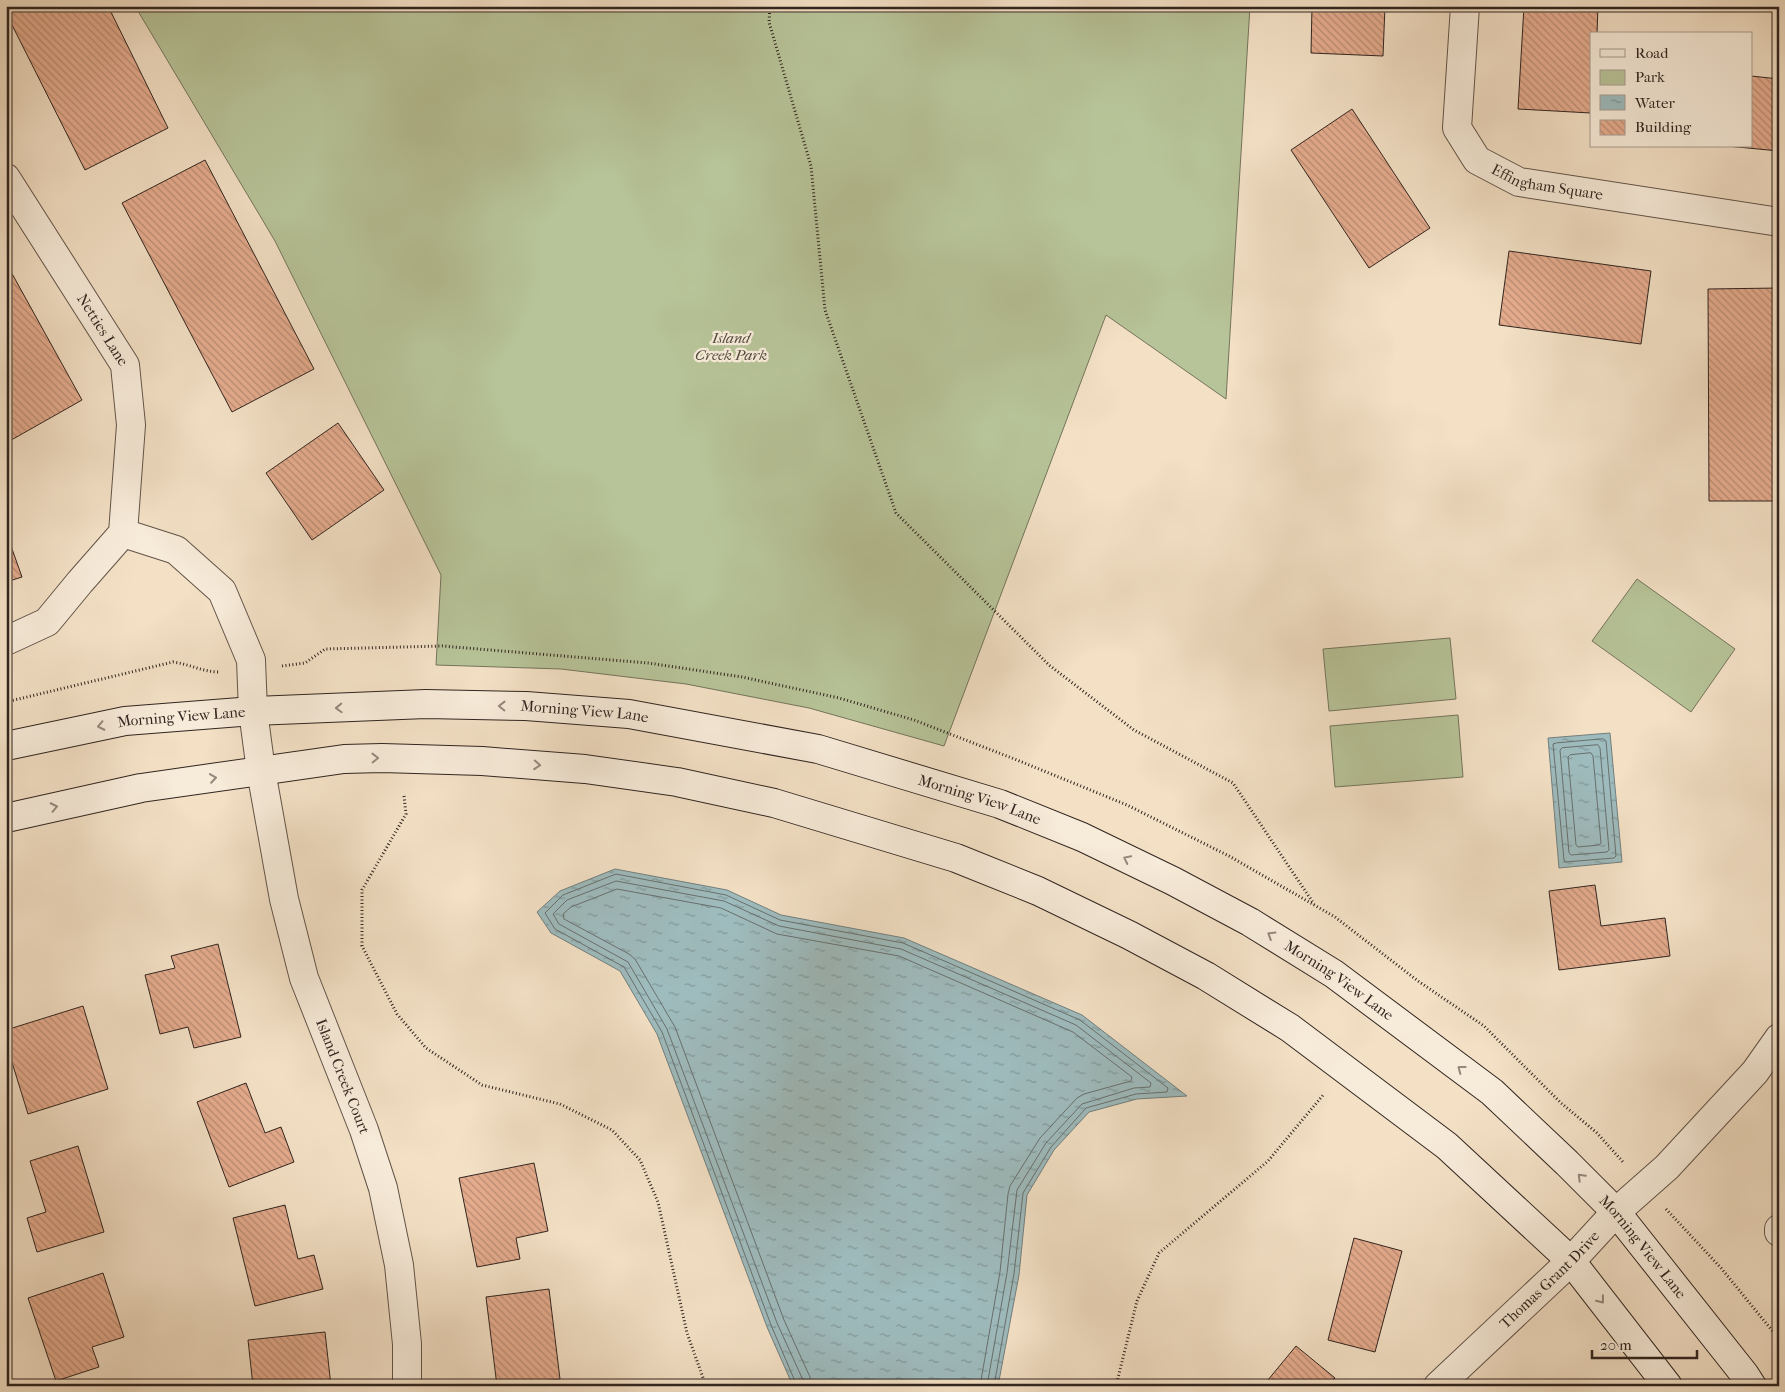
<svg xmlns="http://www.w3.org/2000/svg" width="1785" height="1392" font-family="'IM FELL French Canon',serif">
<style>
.green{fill:#b7c398;stroke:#74745c}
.water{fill:url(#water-ripples);stroke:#727f7e}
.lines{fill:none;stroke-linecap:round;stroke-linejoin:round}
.shore{stroke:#68706e;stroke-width:1}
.building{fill:url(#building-back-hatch);stroke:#312520}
.street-casing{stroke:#625449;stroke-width:30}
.secondary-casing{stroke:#312520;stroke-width:30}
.path{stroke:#312520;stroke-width:3;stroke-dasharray:1 2.5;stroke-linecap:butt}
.street{stroke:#f7ebd9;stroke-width:28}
.secondary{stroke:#f7ebd9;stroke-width:28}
.oneway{stroke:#94887c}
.labels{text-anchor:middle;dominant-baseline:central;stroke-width:4.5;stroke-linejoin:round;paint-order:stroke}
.street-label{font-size:15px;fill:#312520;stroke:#f7ebd9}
.park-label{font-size:15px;font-style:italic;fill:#524c3e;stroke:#f7ebd9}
</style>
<defs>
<pattern id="water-ripples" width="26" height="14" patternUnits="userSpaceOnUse" patternTransform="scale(1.25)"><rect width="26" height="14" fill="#9ebbbd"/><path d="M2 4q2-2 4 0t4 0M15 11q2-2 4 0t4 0" fill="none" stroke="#819899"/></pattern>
<pattern id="building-back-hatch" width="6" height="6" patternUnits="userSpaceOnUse" patternTransform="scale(1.25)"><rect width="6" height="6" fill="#e5ac8e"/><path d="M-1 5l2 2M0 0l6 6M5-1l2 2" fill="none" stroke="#ba8c74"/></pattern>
</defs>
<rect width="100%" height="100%" fill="#f3e0c5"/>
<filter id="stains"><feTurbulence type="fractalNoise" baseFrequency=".004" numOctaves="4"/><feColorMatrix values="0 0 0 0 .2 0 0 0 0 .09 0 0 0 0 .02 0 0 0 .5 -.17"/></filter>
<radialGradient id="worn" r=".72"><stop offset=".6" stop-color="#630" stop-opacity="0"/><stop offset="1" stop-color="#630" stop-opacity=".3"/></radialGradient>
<!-- green -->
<path class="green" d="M135,6H1250L1226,399L1106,315L944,746L809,708L686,684L561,669L436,665L441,575L275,241Z
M1637,579L1735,649L1691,712L1592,641Z
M1450,638L1456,699L1329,711L1323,649Z
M1458,715L1463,777L1335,787L1330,726Z"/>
<!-- water -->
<path class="water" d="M1610,733L1622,862L1559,868L1548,738Z
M615,869L727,890L781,915L904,938L1082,1015L1187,1096L1137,1099L1089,1112L1054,1150L1027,1195L1019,1275L998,1386H793L767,1327L657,1034L620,971L551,933L537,912L560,891Z"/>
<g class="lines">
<!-- shore -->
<path class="shore" d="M1603,739L1606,741L1616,856L1614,858L1565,862L1564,860L1553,744L1556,743Z
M1598,745L1600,748L1609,850L1607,852L1571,855L1569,853L1560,750L1562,748Z
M1591,753L1593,756L1601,843L1599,845L1578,847L1576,845L1568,757L1570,755Z
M797,1386L771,1325L662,1032L624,967L555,929L545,913L563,895L616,874L726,895L780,920L903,943L1080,1020L1168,1088L1167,1092L1136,1094L1086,1108L1051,1147L1023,1193L1014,1274L994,1386
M804,1386L803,1380L777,1323L667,1029L628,962L559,924L553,914L567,900L616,881L724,901L779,926L901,949L1076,1025L1151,1083L1150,1087L1134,1088L1082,1104L1046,1143L1017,1190L1007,1273L987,1386
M811,1386L810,1377L784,1320L675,1027L635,959L629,954L564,919L563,914L571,907L617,889L721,908L777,934L899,956L1073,1032L1132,1077L1131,1081L1084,1094L1077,1098L1040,1138L1010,1186L1008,1194L1000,1272L980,1386"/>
</g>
<!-- building -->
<path class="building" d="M6,6H108L168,128L85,170L6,13Z
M1312,6H1385L1383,56L1311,53Z
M1524,6H1598L1597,34H1591V113L1518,109Z
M1751,76L1779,79V151L1727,146H1751Z
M1352,109L1430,228L1369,268L1291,150Z
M205,160L314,369L232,412L122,203Z
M1509,251L1651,271L1641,344L1499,325Z
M10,270L82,400L6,443V272Z
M1779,288V501H1709L1708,289Z
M338,423L384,490L312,540L266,473Z
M6,532L22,577L6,582Z
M1595,885L1601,926L1665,918L1670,956L1559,970L1549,891Z
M218,944L241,1037L194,1048L188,1027L160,1034L145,975L175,968L171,956Z
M83,1006L108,1089L28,1114L6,1043V1030Z
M246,1083L265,1133L281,1127L294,1162L229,1187L197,1102Z
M78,1146L104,1232L37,1252L27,1218L46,1212L30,1161Z
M534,1163L548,1231L516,1238L520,1259L477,1267L459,1178Z
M285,1205L298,1259L314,1255L323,1289L255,1306L233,1218Z
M1354,1238L1402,1251L1375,1352L1328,1340Z
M103,1273L124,1337L92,1347L99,1367L56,1381L28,1298Z
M549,1289L560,1379L497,1386L486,1297Z
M325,1332L331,1386H253L248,1340Z
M1296,1346L1335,1378L1329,1386H1263Z"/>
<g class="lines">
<defs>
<g id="street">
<path id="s1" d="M1465,6L1457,128L1477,160L1519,182L1779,222"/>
<path id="s2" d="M6,178L125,365L131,425L123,533L80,582L47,622L6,641"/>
<path id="s3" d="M123,533L176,550L222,591L251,660L253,711L261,771L284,899L304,978L364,1130L383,1188L399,1265L407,1344V1386"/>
<path d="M1779,1229V1232"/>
<path id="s4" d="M1438,1386L1571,1261L1616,1212L1667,1167L1755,1072L1779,1038"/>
</g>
<g id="secondary">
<path id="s5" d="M6,746L125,721L253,711L426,704L526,706L629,714L818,749L1000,804L1082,837L1173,881L1250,922L1334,974L1492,1092L1567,1163L1616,1212L1745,1375L1752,1386"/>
<path d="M6,818L141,788L344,759L382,758L482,761L585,769L677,782L774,803L956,858L1038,891L1129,935L1206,976L1290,1028L1447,1146L1571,1261L1668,1386"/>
</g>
</defs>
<!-- street casing -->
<use href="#street" class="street-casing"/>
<!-- secondary casing -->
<use href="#secondary" class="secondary-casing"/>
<!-- path -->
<path class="path" d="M770,6L769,22L811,166L825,310L896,513L1049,665L1134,730L1233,783L1314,904
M282,666L305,663L325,649L442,646L648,663L742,677L839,698L914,720L1017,760L1127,805L1229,856L1335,917L1418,981L1484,1026L1561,1103L1597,1133L1623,1162
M6,702L173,662C189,664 203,672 219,672
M404,796L406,814L362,890V946L397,1014L426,1048L482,1085L560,1104L612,1130L640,1160L658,1202L687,1333L706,1386
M1666,1209L1721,1268L1779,1339
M1116,1386L1137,1301L1159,1253L1268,1161L1324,1094"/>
<!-- street -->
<use href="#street" class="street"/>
<!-- secondary -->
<use href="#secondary" class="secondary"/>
</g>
<!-- one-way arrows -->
<defs><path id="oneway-chevron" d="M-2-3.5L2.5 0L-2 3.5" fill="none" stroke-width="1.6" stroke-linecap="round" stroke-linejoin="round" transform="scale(1.25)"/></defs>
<g class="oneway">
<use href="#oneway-chevron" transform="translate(502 706) rotate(-179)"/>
<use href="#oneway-chevron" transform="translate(339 708) rotate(178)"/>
<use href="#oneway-chevron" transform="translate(101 726) rotate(168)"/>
<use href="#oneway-chevron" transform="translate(375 758) rotate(-1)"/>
<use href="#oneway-chevron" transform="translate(537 765) rotate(4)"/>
<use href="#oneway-chevron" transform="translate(213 778) rotate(-8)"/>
<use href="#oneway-chevron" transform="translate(54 807) rotate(-12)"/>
<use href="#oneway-chevron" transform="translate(1127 859) rotate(-154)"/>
<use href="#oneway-chevron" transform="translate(1271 935) rotate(-148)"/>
<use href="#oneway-chevron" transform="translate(1461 1069) rotate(-143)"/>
<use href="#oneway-chevron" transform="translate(1581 1177) rotate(-135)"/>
<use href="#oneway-chevron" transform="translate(1601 1300) rotate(52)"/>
</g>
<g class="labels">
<!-- street labels -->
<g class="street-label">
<text stroke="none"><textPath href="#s1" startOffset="235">Effingham Square</textPath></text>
<text stroke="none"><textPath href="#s2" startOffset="180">Netties Lane</textPath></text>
<text stroke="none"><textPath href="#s5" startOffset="582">Morning View Lane</textPath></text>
<text stroke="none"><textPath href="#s5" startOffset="178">Morning View Lane</textPath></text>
<text stroke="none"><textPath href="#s5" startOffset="988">Morning View Lane</textPath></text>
<text stroke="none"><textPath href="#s5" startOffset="1392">Morning View Lane</textPath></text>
<text stroke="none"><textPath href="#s3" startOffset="621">Island Creek Court</textPath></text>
<text stroke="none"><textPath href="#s5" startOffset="1798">Morning View Lane</textPath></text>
<text stroke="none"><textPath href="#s4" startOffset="154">Thomas Grant Drive</textPath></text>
</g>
<!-- park labels -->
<g class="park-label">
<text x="731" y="338">Island<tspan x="731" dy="17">Creek Park</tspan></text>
</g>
</g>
<!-- margin -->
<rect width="1785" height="1392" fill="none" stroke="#f3e0c5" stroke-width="25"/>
<rect x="8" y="8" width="1770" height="1377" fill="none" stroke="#312520" stroke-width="2.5"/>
<rect x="12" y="12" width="1760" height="1367" fill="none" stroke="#312520"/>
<!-- legend -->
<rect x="1590" y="32" width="162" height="115" fill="#f7ebd9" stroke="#a89c8f"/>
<rect x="1600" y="49" width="25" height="8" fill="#f7ebd9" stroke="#a89c8f"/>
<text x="1635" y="58" font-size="15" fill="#312520">Road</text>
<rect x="1600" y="70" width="25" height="15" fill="#b7c398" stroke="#a89c8f"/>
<text x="1635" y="82" font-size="15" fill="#312520">Park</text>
<rect x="1600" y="95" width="25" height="15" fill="url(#water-ripples)" stroke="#a89c8f"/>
<text x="1635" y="108" font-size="15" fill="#312520">Water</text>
<rect x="1600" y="120" width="25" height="15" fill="url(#building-back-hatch)" stroke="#a89c8f"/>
<text x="1635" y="132" font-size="15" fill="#312520">Building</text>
<!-- scale -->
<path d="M1592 1350v8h105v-8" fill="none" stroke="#312520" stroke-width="2.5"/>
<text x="1600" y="1350" font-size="15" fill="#312520" stroke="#f7ebd9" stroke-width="4" paint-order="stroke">20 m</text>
<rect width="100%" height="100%" filter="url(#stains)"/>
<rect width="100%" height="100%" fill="url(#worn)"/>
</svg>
